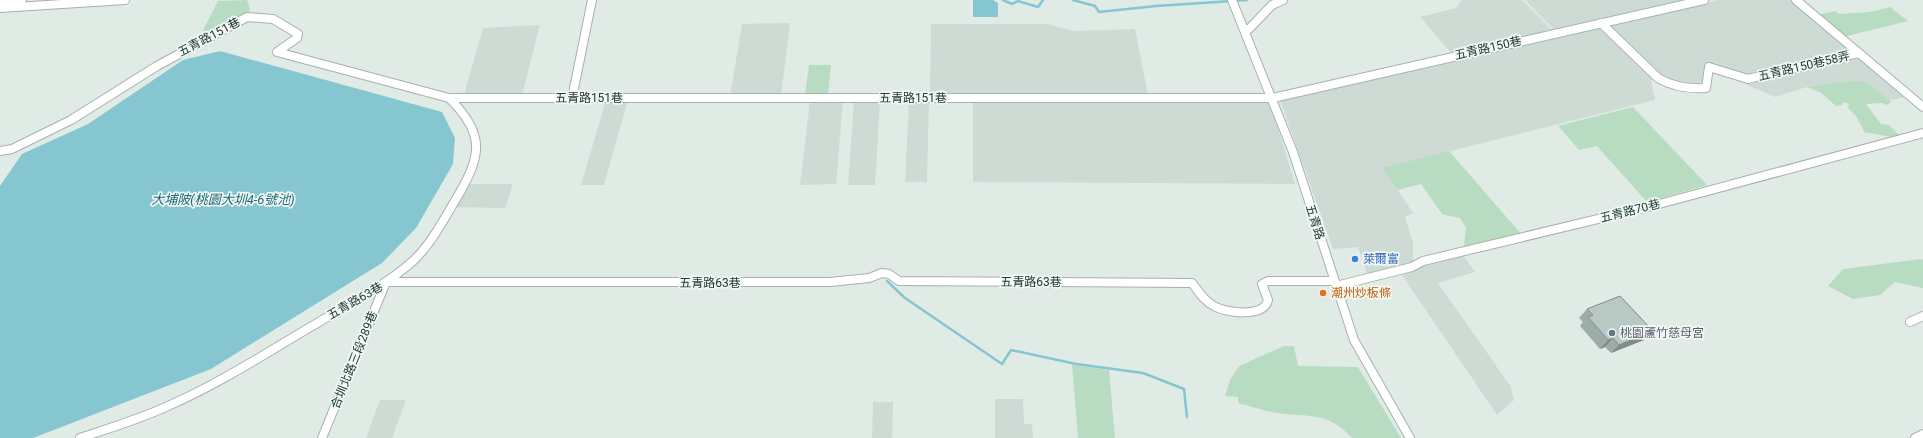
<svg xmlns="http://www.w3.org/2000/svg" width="1923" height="438" font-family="Roboto,'Noto Sans TC',sans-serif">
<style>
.built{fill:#cedbd5}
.green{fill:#b8dcc1}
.water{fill:#86c6d1}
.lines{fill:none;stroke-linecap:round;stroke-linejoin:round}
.stream{stroke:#86c6d1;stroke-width:2.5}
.minor-casing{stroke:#a3b3ad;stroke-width:10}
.minor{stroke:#fff;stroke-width:8}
.wall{fill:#9eaca7}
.shaded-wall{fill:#818c88}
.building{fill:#b8c8c2;stroke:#818c88}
.shop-dot{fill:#3f7fe0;stroke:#f0f7f4;stroke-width:1.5}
.food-dot{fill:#e8710a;stroke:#f0f7f4;stroke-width:1.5}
.worship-dot{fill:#6b7280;stroke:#f0f7f4;stroke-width:1.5}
.labels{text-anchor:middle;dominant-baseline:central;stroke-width:3.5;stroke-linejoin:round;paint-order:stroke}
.street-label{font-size:12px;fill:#203b34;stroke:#f0f7f4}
.shop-label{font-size:12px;fill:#366cbe;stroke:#f0f7f4;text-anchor:start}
.food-label{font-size:12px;fill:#c56008;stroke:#f0f7f4;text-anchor:start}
.worship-label{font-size:12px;fill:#5b616d;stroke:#f0f7f4;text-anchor:start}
.water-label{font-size:13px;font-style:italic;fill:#1a6977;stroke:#f0f7f4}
</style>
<rect width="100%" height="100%" fill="#e0ebe6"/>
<!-- built -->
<path class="built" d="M1462,0H1522L1553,31L1452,54L1420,17L1456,8Z
M1525,0H1691L1555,31Z
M1717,0H1794L1908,96L1887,101L1866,82L1807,87L1775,97L1747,85V77L1706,64L1701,85L1651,80L1655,100L1383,168L1413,213L1405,217L1413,243V264L1368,276L1358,247L1333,249L1280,100Z
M790,23L781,96L730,97L742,24Z
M931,24H1047L1074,31L1135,29L1148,95L930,96Z
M540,25L522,95H464L483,28Z
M606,100H628L604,185H581Z
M810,101H843L836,184L800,185Z
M854,101H880L875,185H848Z
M909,101H929L927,182H905Z
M973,101H1270L1295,184L973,182Z
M465,184H513L505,208L452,207Z
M1462,254L1475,272L1438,283L1511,387L1514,400L1497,415L1402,275L1419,269L1427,263Z
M995,399H1023L1024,424H1032L1033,438H995Z
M380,400H406L392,438H366Z
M873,402H893L892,438H872Z"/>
<!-- green -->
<path class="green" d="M247,0L250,9L247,15L196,44L218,1Z
M1890,7L1908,21L1843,37L1817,15L1835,11L1839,14L1870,12Z
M809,65H831L828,95H805Z
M1852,81L1866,82L1891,102L1887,105L1882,103L1866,104L1881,124L1889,125L1900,136C1889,139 1878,133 1865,133L1856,116L1848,108L1849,104L1844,102L1842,105L1836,106L1821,93L1807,87Z
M1633,107L1707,185L1647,202L1597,146L1579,150L1558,126Z
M1449,151L1522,235L1464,246L1466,228L1460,218L1442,214L1421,184L1398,190L1382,168Z
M1921,259L1923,260V288L1895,282L1880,295L1853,299L1828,286L1843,269Z
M1284,346H1294L1298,366L1358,367L1401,438H1352C1329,412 1309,417 1278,413C1265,412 1251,406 1238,403V397L1225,396L1230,380L1239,366Z
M1072,365L1109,370L1115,438H1078Z"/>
<!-- water -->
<path class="water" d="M973,0H993L998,3V17H973Z
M220,51L442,112L455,138L453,164L416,228L382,263L211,369L33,438H0V186L22,154L88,124L183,60Z"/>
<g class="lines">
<!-- stream -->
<path class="stream" d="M1003,0L1012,4L1018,1L1038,7L1043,0
M1073,0L1095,6L1099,12L1156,6L1247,0
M887,281L905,298L1002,364L1011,350L1076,364L1143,373L1184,389L1187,417"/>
<defs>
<path id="minor" d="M1232,0L1293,152L1354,340L1410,438
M1796,0L1923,107
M0,1L22,0
M0,8L125,0
M1601,23L1658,78C1673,87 1689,89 1706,88L1709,67L1748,79L1858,53
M1244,30L1249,29L1272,5L1283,0
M572,98L592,0
M0,151L12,149L71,120L157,66L247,17L273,19L298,34L297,38L277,52L449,98H1273L1704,0
M386,282H830L869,278L882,273L889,274L899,281L1192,283C1198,291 1204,301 1214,306C1226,313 1264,318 1268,300L1262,284L1268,281H1335
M1336,286L1412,267L1423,261L1648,207L1923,133
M1910,322L1923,316
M80,438C110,428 140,419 168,406C221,383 269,351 319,322C350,303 385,286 413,261C431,244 443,221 456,199C481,157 487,135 449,98
M322,438L386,282
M1915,438L1923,434"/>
</defs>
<!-- minor casing -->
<use href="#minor" class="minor-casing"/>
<!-- minor -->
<use href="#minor" class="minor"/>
</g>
<!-- wall -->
<path class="wall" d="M1587,309L1644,340L1611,353L1605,347L1600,349L1580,326L1583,322L1579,318Z"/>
<!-- shaded-wall -->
<path class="shaded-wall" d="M1653,331L1644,340L1611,353L1619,345Z
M1613,338L1605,347L1600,349L1608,340Z"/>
<!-- building -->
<path class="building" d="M1620,296L1653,331L1619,345L1613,338L1608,340L1588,317L1593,315L1587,309Z"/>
<!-- markers -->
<circle class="shop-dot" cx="1355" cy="259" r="4"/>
<circle class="food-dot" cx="1323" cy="293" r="4"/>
<circle class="worship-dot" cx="1612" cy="333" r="4"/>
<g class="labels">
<!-- street labels -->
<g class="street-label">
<text transform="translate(209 37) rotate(-28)">五青路151巷</text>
<text transform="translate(1488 48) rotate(-13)">五青路150巷</text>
<text transform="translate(1804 66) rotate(-13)">五青路150巷58弄</text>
<text x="589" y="98">五青路151巷</text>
<text x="913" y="98">五青路151巷</text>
<text transform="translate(1630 211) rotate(-14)">五青路70巷</text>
<text transform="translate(1315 222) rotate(72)">五青路</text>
<text x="1031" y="282">五青路63巷</text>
<text x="710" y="283">五青路63巷</text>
<text transform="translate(355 301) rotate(-30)">五青路63巷</text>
<text transform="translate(354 360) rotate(-68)">合圳北路三段289巷</text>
</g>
<!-- shop labels -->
<g class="shop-label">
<text x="1363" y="259">萊爾富</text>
</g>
<!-- food labels -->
<g class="food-label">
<text x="1331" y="293">潮州炒板條</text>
</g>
<!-- worship labels -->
<g class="worship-label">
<text x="1620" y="333">桃園蘆竹慈母宮</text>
</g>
<!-- water labels -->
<g class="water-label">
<text x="223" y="199">大埔陂(桃園大圳4-6號池)</text>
</g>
</g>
</svg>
